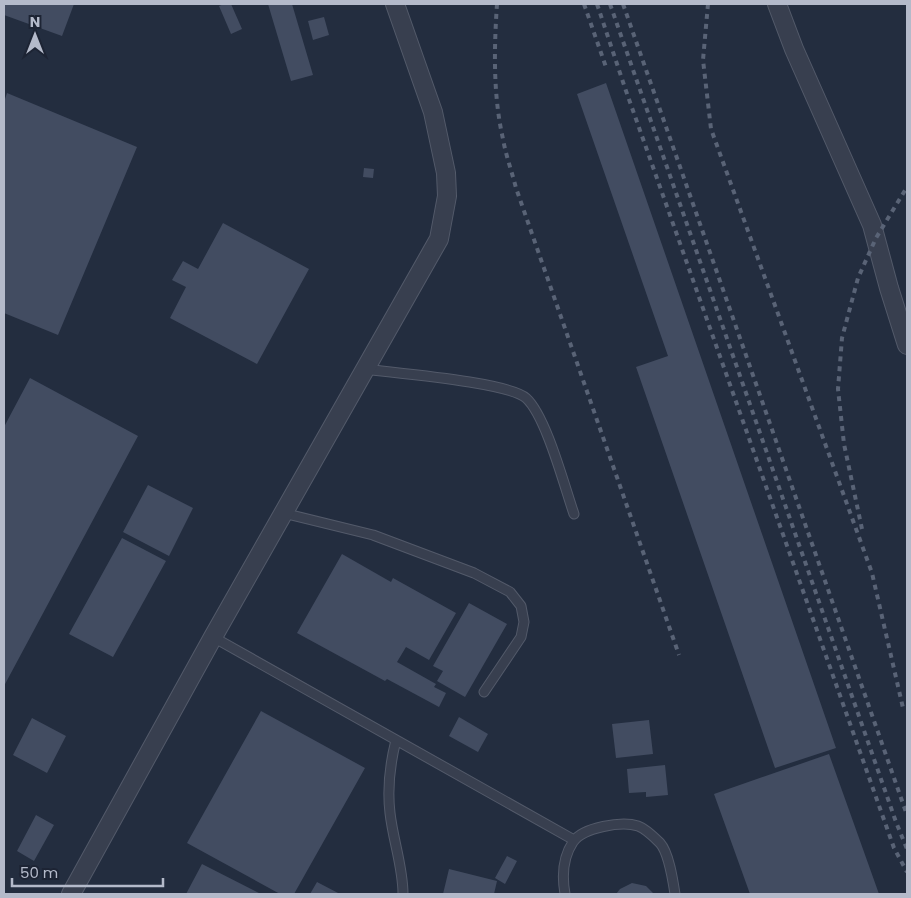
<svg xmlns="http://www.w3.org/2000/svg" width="911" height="898" font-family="Poppins,sans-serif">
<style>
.building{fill:#424c61}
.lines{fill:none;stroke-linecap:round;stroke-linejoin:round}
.lane-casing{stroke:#535a6a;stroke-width:11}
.street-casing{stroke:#535a6a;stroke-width:20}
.lane{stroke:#383f4f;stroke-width:9}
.street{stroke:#383f4f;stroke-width:18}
.rail{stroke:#596376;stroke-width:4;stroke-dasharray:5 5;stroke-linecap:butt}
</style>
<rect width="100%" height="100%" fill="#232d3f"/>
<!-- building -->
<path class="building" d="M4,4H74L62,36L4,15Z
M224,4H231L242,29L231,34L219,6Z
M268,4H292L313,75L291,81Z
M324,17L329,35L313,40L308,21Z
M606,83L836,748L775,768L636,367L668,356L577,94Z
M7,93L137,147L58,335L4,313V102Z
M364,168L374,169L373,178L363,177Z
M223,223L309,269L257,364L170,318L186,287L172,280L183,261L198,269Z
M30,378L138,436L4,686V427Z
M148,485L193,508L169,556L123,532Z
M122,538L166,561L113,657L69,634Z
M342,554L391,582L393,578L456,613L429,660L406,647L397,662L436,684L434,687L446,693L439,707L387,679L385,681L297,633Z
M469,603L507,624L465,697L437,681L443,671L433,666Z
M261,711L365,768L294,894H280L187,843Z
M459,717L488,734L478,752L449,736Z
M32,718L66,736L47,773L13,755Z
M649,720L653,754L616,758L612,724Z
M829,754L879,894H750L714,794Z
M665,765L668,795L646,797V792L629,793L627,769Z
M36,815L54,825L34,861L17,851Z
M507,856L517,861L505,884L495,878Z
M202,864L261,894H186Z
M449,869L497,881L494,894H443Z
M317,882L340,894H310Z
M632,883L646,886L654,894H616L620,889Z"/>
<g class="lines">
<defs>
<path id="lane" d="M365,369C394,373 508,382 526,398C546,416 564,485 574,514
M283,513L373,535L474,573L510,592L521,606L524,622L521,637L484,692
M213,637L574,840
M396,740C390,764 387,788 390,813C393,840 403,867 403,894
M565,894C562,877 563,857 573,842C583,827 622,821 638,826C644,828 655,838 660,843C669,853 673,881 675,894"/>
<path id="street" d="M777,4L794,49L872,225L889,288L907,345
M71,894L213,637L439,239L447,196L446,173L433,112L395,4"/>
</defs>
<!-- lane casing -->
<use href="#lane" class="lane-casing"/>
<!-- street casing -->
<use href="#street" class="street-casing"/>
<!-- lane -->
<use href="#lane" class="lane"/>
<!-- street -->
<use href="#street" class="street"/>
<!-- rail -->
<path class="rail" d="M497,4C494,49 493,95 503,139C506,156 512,172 516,188L679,655
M584,4L607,70
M597,4L625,88L894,848L907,872
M610,4L896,822L907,849
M623,4L907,815
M708,4L703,60L711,129L872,573L903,708
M862,529L844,444L838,389L842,338L858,278L876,238L907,187"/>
</g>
<!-- border -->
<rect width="911" height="898" fill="none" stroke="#b4baca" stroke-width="10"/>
<!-- north arrow -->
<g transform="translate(35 35)" stroke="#1d2434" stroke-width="4" paint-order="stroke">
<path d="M0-4L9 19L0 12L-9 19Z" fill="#b4baca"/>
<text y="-8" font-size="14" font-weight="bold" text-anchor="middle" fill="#b4baca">N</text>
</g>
<!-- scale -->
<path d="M12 878v8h151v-8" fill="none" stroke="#b4baca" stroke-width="2.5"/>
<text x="20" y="878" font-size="15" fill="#b4baca" stroke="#1d2434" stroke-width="4" paint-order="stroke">50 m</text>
</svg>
